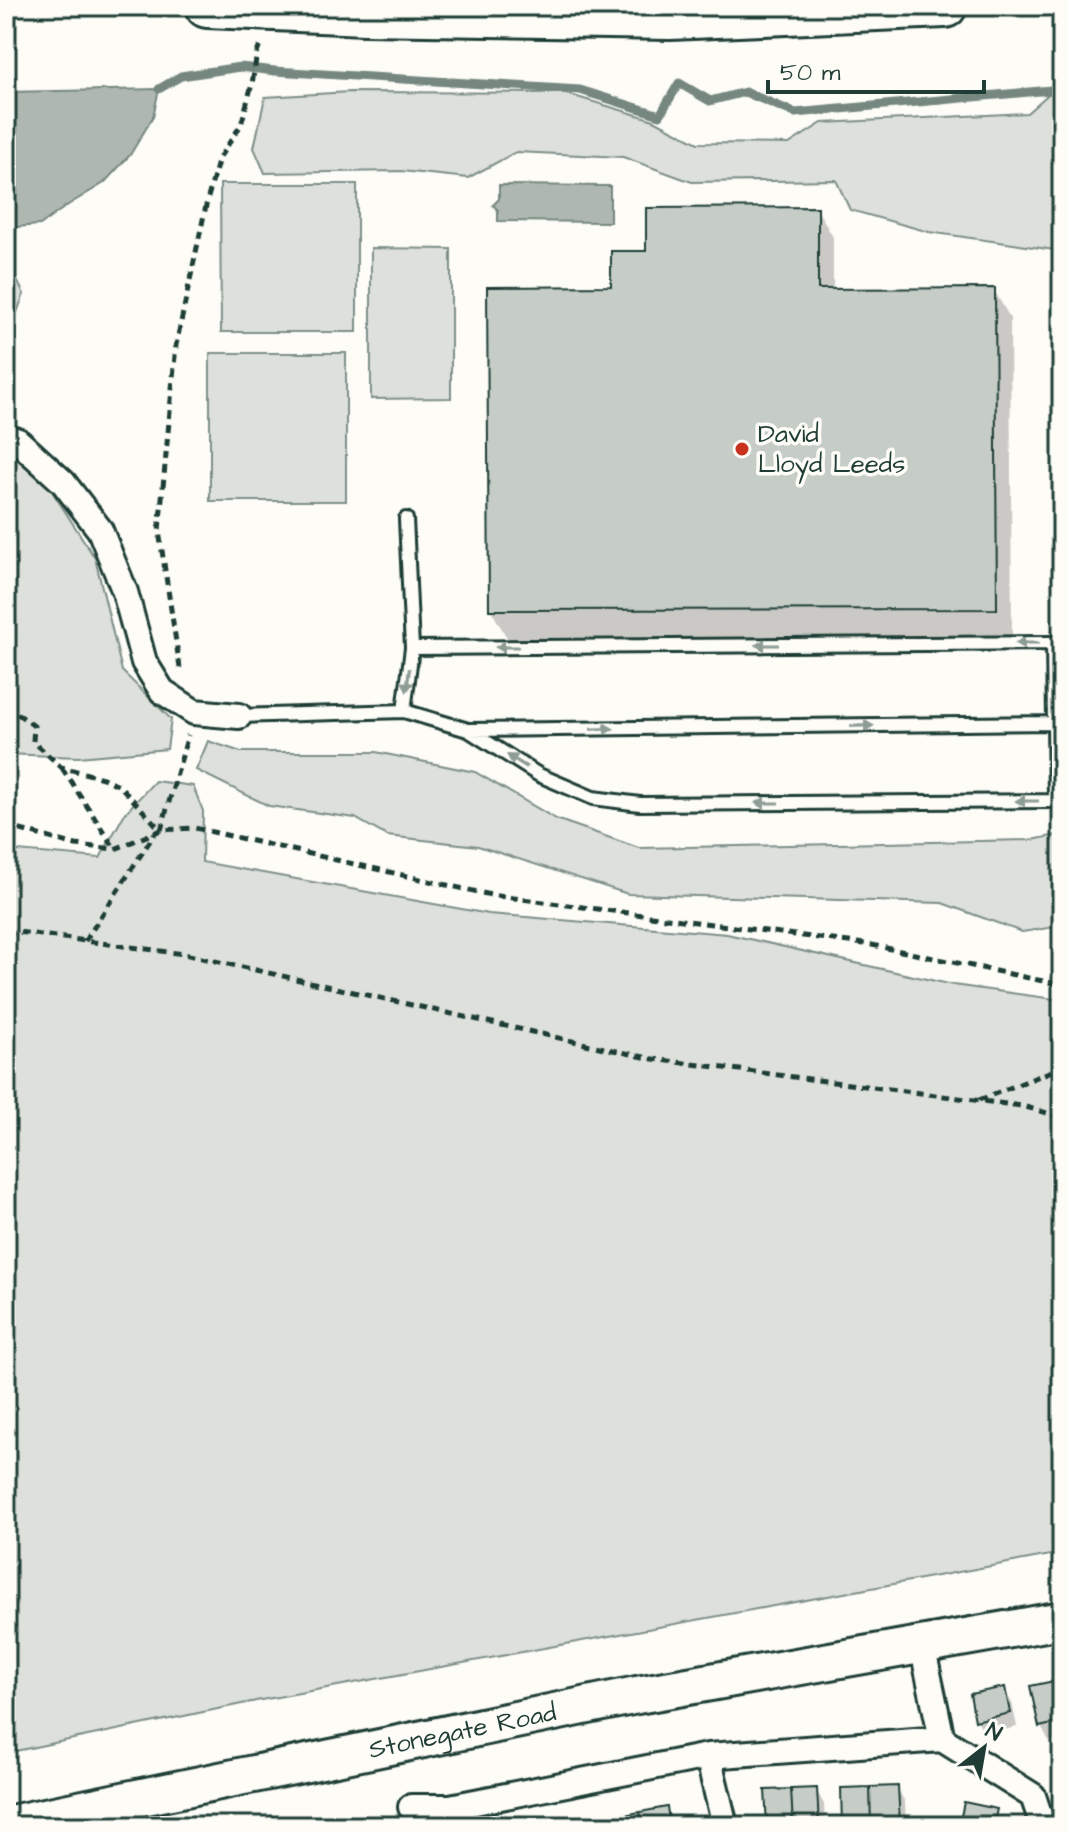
<svg xmlns="http://www.w3.org/2000/svg" width="1068" height="1832" font-family="'Architects Daughter',sans-serif">
<style>
.green{fill:#dde0db;stroke:#7e8e88;stroke-width:2}
.water{fill:#aeb8b1;stroke:#75877f;stroke-width:2}
.shadow{fill:#0003}
.lines{fill:none;stroke-linecap:round;stroke-linejoin:round}
.stream{stroke:#75877f;stroke-width:9}
.building{fill:#c6cdc7;stroke:#1f3d34;stroke-width:2}
.service-casing{stroke:#1f3d34;stroke-width:18}
.minor-casing{stroke:#1f3d34;stroke-width:30}
.secondary-casing{stroke:#1f3d34;stroke-width:42}
.trunk-casing{stroke:#1f3d34;stroke-width:48}
.path{stroke:#1f3d34;stroke-width:5;stroke-dasharray:8 6;stroke-linecap:butt}
.service{stroke:#fdfcf7;stroke-width:12}
.minor{stroke:#fdfcf7;stroke-width:24}
.secondary{stroke:#fdfcf7;stroke-width:36}
.trunk{stroke:#fdfcf7;stroke-width:42}
.oneway{fill:#8e9c96}
.poi-dot{fill:#c8321e;stroke:#fdfcf7;stroke-width:3}
.labels{text-anchor:middle;dominant-baseline:central;stroke-width:7;stroke-linejoin:round;paint-order:stroke}
.poi-label{font-size:26px;fill:#1f3d34;stroke:#fdfcf7;text-anchor:start}
.street-label{font-size:26px;fill:#1f3d34;stroke:#fdfcf7}
</style>
<rect width="100%" height="100%" fill="#fdfcf7"/>
<filter id="ink" filterUnits="userSpaceOnUse"><feTurbulence type="fractalNoise" baseFrequency=".0125" numOctaves="2"/><feDisplacementMap in="SourceGraphic" scale="16" xChannelSelector="R" yChannelSelector="G"/><feConvolveMatrix kernelMatrix="1 2 1 2 8 2 1 2 1" color-interpolation-filters="sRGB"/></filter>
<g filter="url(#ink)">
<!-- green -->
<path class="green" d="M1062,82V251L929,232L850,210L836,180L692,182L623,157L516,152L468,178L401,171L265,173L254,148L265,97L350,92L564,93L654,120L698,143L789,144L822,123L1027,113Z
M220,184H357V332H221Z
M371,248L451,249V398L371,399Z
M6,259L24,294L6,341Z
M210,353H346V501H210Z
M6,455L15,458L46,482L95,558L122,671L171,719L167,749L78,757L6,754Z
M208,741L241,752H376L475,772L556,819L639,848L1032,840L1062,834V926L1022,932L942,903L628,894L478,846L387,836L355,818L269,806L196,770Z
M155,781L193,786L203,811L202,862L489,914L727,934L953,985L1062,1000V1553L261,1700L6,1753V850L100,858L125,813Z"/>
<!-- water -->
<path class="water" d="M159,89L153,117L130,155L104,183L68,205L40,225L16,227L6,222V92Z
M499,185L610,186V222L498,221V210L493,205L499,199Z"/>
<!-- shadow -->
<path class="shadow" d="M817,209L833,237V291L994,290L1010,318L1012,636L507,638L491,610L613,288Z
M1062,1681V1738L1049,1741L1041,1727L1032,1687Z
M1004,1689L1012,1703L1017,1727L985,1734L977,1720Z
M897,1788L905,1802L906,1826H844L843,1790Z
M816,1790L824,1804L825,1826H769Z
M996,1811L1003,1826H960Z"/>
<g class="lines">
<!-- stream -->
<path class="stream" d="M159,89L181,76L240,67L275,71L580,90L660,115L679,83L710,101L745,92L795,113L1062,89"/>
</g>
<!-- building -->
<path class="building" d="M818,207V289L995,288L997,609L489,610L487,287L611,286V251H646V208Z
M1059,1680L1062,1695V1722L1039,1727L1030,1686Z
M1005,1687L1010,1713L975,1721L970,1694Z
M898,1786L900,1824L871,1825L870,1787Z
M870,1787L871,1825L842,1826L841,1788Z
M817,1788L819,1826H793L791,1789Z
M791,1789L793,1826H767L765,1790Z
M964,1802L997,1809L993,1826H959Z
M667,1807L670,1826H643L640,1812Z
M640,1812L643,1826H615L614,1817Z"/>
<g class="lines">
<defs>
<path id="service" d="M404,711L412,648L406,519
M239,716L404,711L468,730L539,775L593,798L640,804L1055,801L1053,643L412,648
M468,730L1053,723"/>
<path id="minor" d="M6,437L18,441L63,482L100,530L125,592L144,662L162,691L194,712L239,716
M942,1739L1033,1796L1043,1826
M708,1756L725,1826
M411,1807H450L708,1756L942,1739L922,1645"/>
<g id="secondary">
<path id="s1" d="M6,1825L637,1695L1062,1620"/>
</g>
<path id="trunk" d="M207,6L365,13L670,18L945,6"/>
</defs>
<!-- service casing -->
<use href="#service" class="service-casing"/>
<!-- minor casing -->
<use href="#minor" class="minor-casing"/>
<!-- secondary casing -->
<use href="#secondary" class="secondary-casing"/>
<!-- trunk casing -->
<use href="#trunk" class="trunk-casing"/>
<!-- path -->
<path class="path" d="M180,668L159,531L176,345L207,201L219,158L241,125L252,84L257,53L261,43
M6,705L34,726L33,741L61,767L103,778L120,786L160,829
M62,768L115,849
M6,826L76,845L115,849L161,830L195,828L491,895L872,945L1062,985
M161,830L188,735
M6,934L18,932L184,954L653,1059L1022,1106L1051,1114L1062,1121
M85,941L155,833
M979,1100L1062,1067"/>
<!-- service -->
<use href="#service" class="service"/>
<!-- minor -->
<use href="#minor" class="minor"/>
<!-- secondary -->
<use href="#secondary" class="secondary"/>
<!-- trunk -->
<use href="#trunk" class="trunk"/>
</g>
<!-- one-way arrows -->
<defs><path id="oneway-solid" d="M-6-.8H1V-3.2L6.5 0L1 3.2V.8H-6Z" transform="scale(2)"/></defs>
<g class="oneway">
<use href="#oneway-solid" transform="translate(1027 643) rotate(180)"/>
<use href="#oneway-solid" transform="translate(767 645) rotate(180)"/>
<use href="#oneway-solid" transform="translate(507 647) rotate(180)"/>
<use href="#oneway-solid" transform="translate(408 680) rotate(97)"/>
<use href="#oneway-solid" transform="translate(862 726) rotate(-1)"/>
<use href="#oneway-solid" transform="translate(602 729) rotate(-1)"/>
<use href="#oneway-solid" transform="translate(517 761) rotate(-148)"/>
<use href="#oneway-solid" transform="translate(1027 801) rotate(180)"/>
<use href="#oneway-solid" transform="translate(767 803) rotate(180)"/>
</g>
</g>
<!-- markers -->
<circle class="poi-dot" cx="742" cy="449" r="8"/>
<g class="labels">
<!-- poi labels -->
<g class="poi-label">
<text x="758" y="434">David<tspan x="758" dy="30">Lloyd Leeds</tspan></text>
</g>
<!-- street labels -->
<g class="street-label">
<text stroke="none"><textPath href="#s1" startOffset="466">Stonegate Road</textPath></text>
</g>
</g>
<!-- margin -->
<rect width="1068" height="1832" fill="none" stroke="#fdfcf7" stroke-width="32"/>
<rect x="16" y="16" width="1036" height="1800" fill="none" stroke="#1f3d34" stroke-width="3" filter="url(#ink)"/>
<!-- north arrow -->
<g transform="translate(984 1748) rotate(31)" stroke="#fdfcf7" stroke-width="6" paint-order="stroke">
<path d="M0-6L14 30L0 20L-14 30Z" fill="#1f3d34"/>
<text y="-12" font-size="22" font-weight="bold" text-anchor="middle" fill="#1f3d34">N</text>
</g>
<!-- scale -->
<path d="M768 80v12h216v-12" fill="none" stroke="#1f3d34" stroke-width="4"/>
<text x="780" y="80" font-size="24" fill="#1f3d34" stroke="#fdfcf7" stroke-width="6" paint-order="stroke">50 m</text>
</svg>
